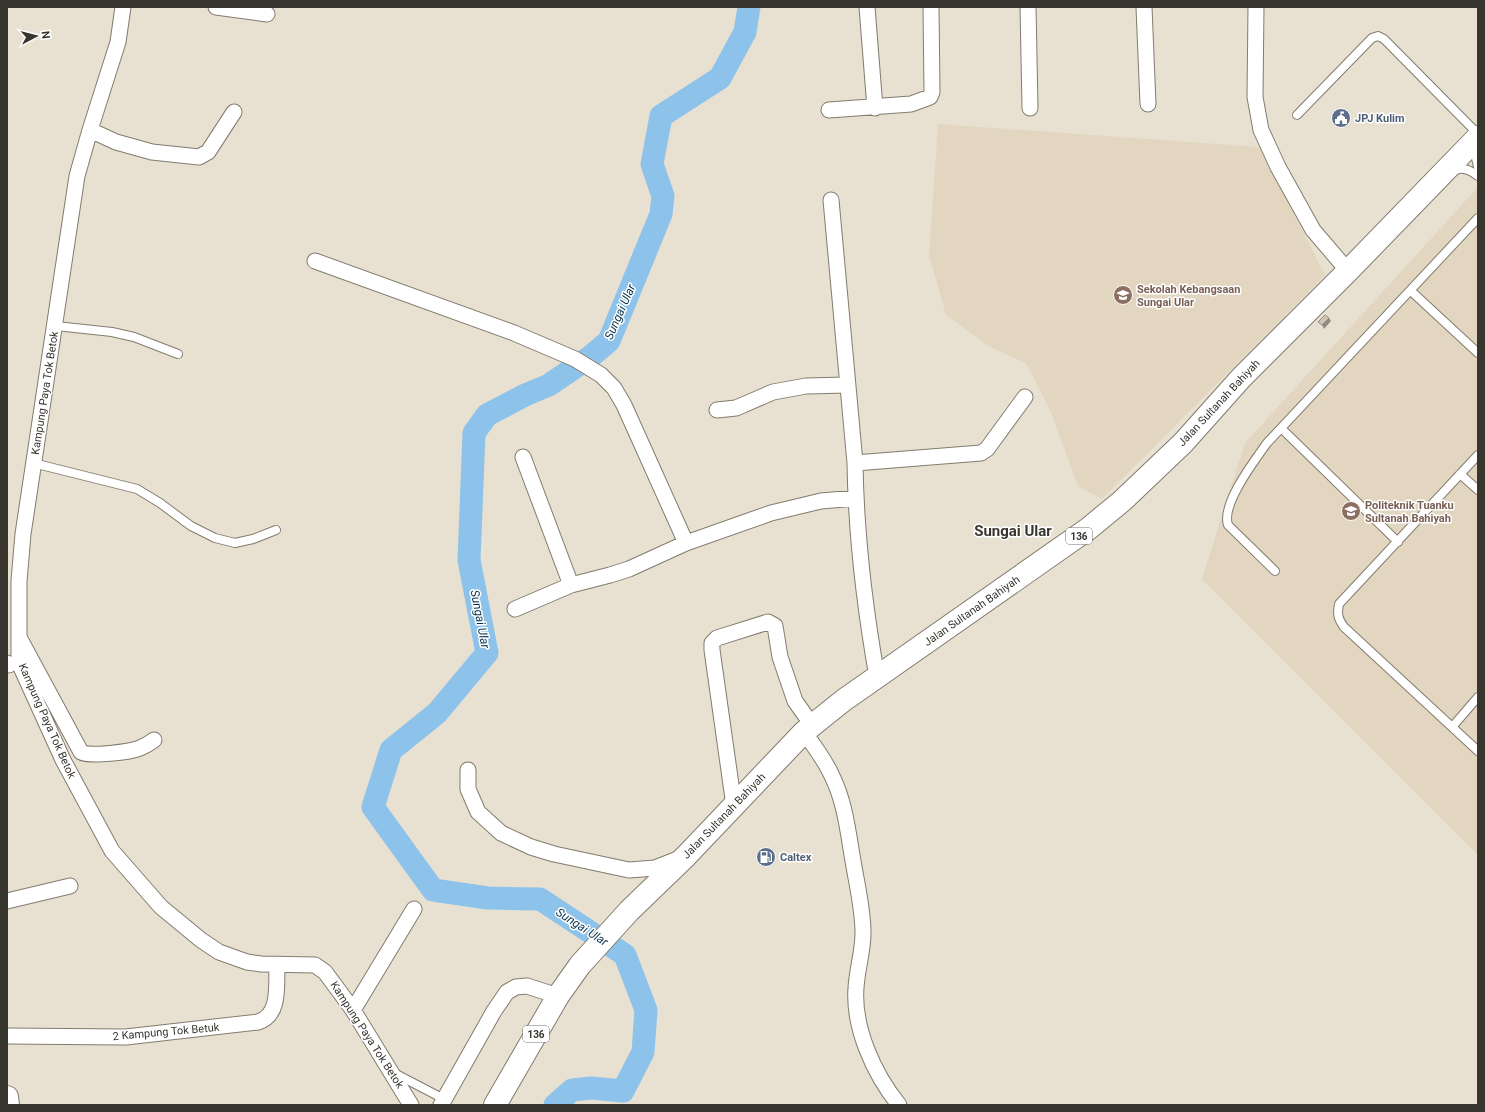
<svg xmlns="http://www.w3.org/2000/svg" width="1485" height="1112" font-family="Roboto,sans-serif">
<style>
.built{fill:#e2d6c0}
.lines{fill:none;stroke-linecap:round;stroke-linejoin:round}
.river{stroke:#8dc3eb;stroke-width:23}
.service-casing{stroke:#837b6e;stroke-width:10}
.minor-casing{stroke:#837b6e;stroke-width:17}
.secondary-casing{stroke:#837b6e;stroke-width:24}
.primary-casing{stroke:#837b6e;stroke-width:24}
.service{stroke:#fff;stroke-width:8}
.minor{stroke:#fff;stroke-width:15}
.secondary{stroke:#fff;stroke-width:22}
.primary{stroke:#fff;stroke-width:22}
.shaded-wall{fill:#928b82}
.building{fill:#d1c6b9;stroke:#928b82}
.labels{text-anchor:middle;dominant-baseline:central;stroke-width:3;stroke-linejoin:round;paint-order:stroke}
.shield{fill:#fff;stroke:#74726d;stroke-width:1}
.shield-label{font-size:10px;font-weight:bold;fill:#38352f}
.service-label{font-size:11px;font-weight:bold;fill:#4e5e75;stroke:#fff;text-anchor:start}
.education-label{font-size:11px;font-weight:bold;fill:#785e54;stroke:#fff;text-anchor:start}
.street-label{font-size:11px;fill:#38352f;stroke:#fff}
.water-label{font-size:12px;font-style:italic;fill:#06334e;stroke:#fff}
.district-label{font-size:15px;font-weight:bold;fill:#38352f;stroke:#fff}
</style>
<rect width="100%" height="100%" fill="#e8e0d1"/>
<!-- built -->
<path class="built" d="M938,124L1259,147L1325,275L1102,499L1078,486L1050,410L1026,363L992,348L946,315L929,255Z
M1478,187V855L1202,579L1245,443Z"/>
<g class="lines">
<!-- river -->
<path class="river" d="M555,1105L572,1090L591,1088L623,1091L643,1052L646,1010L625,955L540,899L488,898L433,890L373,807L391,750L437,713L487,653L469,560L474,433L487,415L525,395L549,385L590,357L609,341L661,214L663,196L652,164L661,116L720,78L745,32L749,7"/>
<defs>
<path id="service" d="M1297,115L1372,38L1378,36L1384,39L1478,134
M1478,146L1476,158L1478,167
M1453,171C1462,166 1470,170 1478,176
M1411,291L1478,353
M56,326L112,332L134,337L178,354
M1281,428L1398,542
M1478,455L1339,604C1337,614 1338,619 1344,627L1478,751
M33,463L137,489L160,503L191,526L215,538L235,543L253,539L276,530
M1460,474L1478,490
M1275,571L1228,525C1221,504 1255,460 1267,443L1478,218
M1453,726L1478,697
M394,1073L444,1099"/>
<path id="minor" d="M123,7L118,42L90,130L77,176L23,534L19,581V663L63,760L112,851L161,907L201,940L219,952L247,962L261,964L315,965L325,972L353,1010L411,1105
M216,7L267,14
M867,7L875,108
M1028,7L1030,108
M1144,7L1148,104
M1256,7L1255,97L1261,130L1278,167L1313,230L1348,271
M829,110L911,104L930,97L932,92L931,7
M90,130L116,142L152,152L199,157L208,152L234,112
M831,200L855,463C856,532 865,609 877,677
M315,261L514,333L575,359L601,375L614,388L624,405L686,543
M717,410L736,408L773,392L806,386L847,385
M523,457L571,585
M855,463L981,453L987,449L1025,397
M515,609L571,585L610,575L629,569L686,543L771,513L821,501L856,498
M20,639L81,752C90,757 130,752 140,748C145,746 150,743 154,740
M7,663L9,665
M804,732C814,746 825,760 832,776C845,802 848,832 853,861C857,885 863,909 863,933C863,952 857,969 856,988C853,1028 874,1074 899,1105
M468,770V789L478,812L501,833L531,847L554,854L629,870L655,868L678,859
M734,806L712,650V643L717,638L768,622L775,626L780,657L795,701L812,725
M7,901L70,886
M353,1010L414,909
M7,1036L126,1037L258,1022C281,1015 276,984 277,965
M441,1105L494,1011L507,992L516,987L527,986L558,996"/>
<path id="secondary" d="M7,1097L8,1105"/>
<path id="primary" d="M495,1105L558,996L580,965L629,911L686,856L804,732L844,700L1088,529L1122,501L1183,443L1241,378L1348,271L1478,137"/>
</defs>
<!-- service casing -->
<use href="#service" class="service-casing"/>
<!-- minor casing -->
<use href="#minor" class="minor-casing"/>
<!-- secondary casing -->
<use href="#secondary" class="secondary-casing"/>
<!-- primary casing -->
<use href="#primary" class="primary-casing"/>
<!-- service -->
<use href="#service" class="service"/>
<!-- minor -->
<use href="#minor" class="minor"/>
<!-- secondary -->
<use href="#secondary" class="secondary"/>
<!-- primary -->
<use href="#primary" class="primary"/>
</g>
<!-- shaded-wall -->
<path class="shaded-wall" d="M1329,318L1331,321L1324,329L1322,325Z"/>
<!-- building -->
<path class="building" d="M1325,315L1329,318L1322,325L1318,322Z"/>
<!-- icons -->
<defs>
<symbol id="civic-disc" viewBox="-11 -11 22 22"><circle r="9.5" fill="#5c6f8a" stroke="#fff"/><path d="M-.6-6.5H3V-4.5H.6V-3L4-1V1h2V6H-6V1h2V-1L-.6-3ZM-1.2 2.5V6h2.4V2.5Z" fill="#fff"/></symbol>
<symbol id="school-disc" viewBox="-11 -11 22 22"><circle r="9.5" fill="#8d6e63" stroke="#fff"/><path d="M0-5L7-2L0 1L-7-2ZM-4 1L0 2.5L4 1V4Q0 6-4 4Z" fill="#fff"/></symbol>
<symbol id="university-disc" viewBox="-11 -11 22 22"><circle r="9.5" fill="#8d6e63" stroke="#fff"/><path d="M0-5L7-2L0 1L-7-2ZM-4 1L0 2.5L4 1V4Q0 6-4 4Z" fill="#fff"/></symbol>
<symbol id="fuel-disc" viewBox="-11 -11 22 22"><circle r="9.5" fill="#5c6f8a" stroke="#fff"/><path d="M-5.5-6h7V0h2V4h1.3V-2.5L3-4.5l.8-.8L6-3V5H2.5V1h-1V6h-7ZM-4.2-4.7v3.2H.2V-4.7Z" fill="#fff"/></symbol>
</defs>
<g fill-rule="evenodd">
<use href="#civic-disc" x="1330" y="107" width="22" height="22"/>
<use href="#school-disc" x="1112" y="284" width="22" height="22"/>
<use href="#university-disc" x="1340" y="500" width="22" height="22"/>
<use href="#fuel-disc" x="755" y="846" width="22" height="22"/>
</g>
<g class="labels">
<!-- shield labels -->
<g class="shield">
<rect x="1066" y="528" width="26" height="16" rx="3"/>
<rect x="523" y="1026" width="26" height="16" rx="3"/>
</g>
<g class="shield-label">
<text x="1079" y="536">136</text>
<text x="536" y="1034">136</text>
</g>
<!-- service labels -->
<g class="service-label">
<text x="1355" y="118">JPJ Kulim</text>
<text x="780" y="857">Caltex</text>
</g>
<!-- education labels -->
<g class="education-label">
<text x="1137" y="289">Sekolah Kebangsaan<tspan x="1137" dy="13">Sungai Ular</tspan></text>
<text x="1365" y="505">Politeknik Tuanku<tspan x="1365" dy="13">Sultanah Bahiyah</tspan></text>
</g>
<!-- street labels -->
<g class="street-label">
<text transform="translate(45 393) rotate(-81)">Kampung Paya Tok Betok</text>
<text transform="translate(1219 403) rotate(-47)">Jalan Sultanah Bahiyah</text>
<text transform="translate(972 611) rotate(-35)">Jalan Sultanah Bahiyah</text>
<text transform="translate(47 721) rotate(66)">Kampung Paya Tok Betok</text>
<text transform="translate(724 816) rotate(-46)">Jalan Sultanah Bahiyah</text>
<text transform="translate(166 1032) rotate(-5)">2 Kampung Tok Betuk</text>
<text transform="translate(367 1035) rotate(57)">Kampung Paya Tok Betok</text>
</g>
<!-- water labels -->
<g class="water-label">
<text transform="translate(620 312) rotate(-66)">Sungai Ular</text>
<text transform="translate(480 619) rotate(79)">Sungai Ular</text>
<text transform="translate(582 927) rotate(33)">Sungai Ular</text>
</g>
<!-- district labels -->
<g class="district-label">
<text x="1013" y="531">Sungai Ular</text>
</g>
</g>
<!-- border -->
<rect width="1485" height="1112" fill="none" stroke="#38352f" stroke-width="16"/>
<!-- north arrow -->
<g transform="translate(36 36) rotate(83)" stroke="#ffffff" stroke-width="3" paint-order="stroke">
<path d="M0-3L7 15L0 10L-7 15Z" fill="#38352f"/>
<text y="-6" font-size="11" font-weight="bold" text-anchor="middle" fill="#38352f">N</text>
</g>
</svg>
